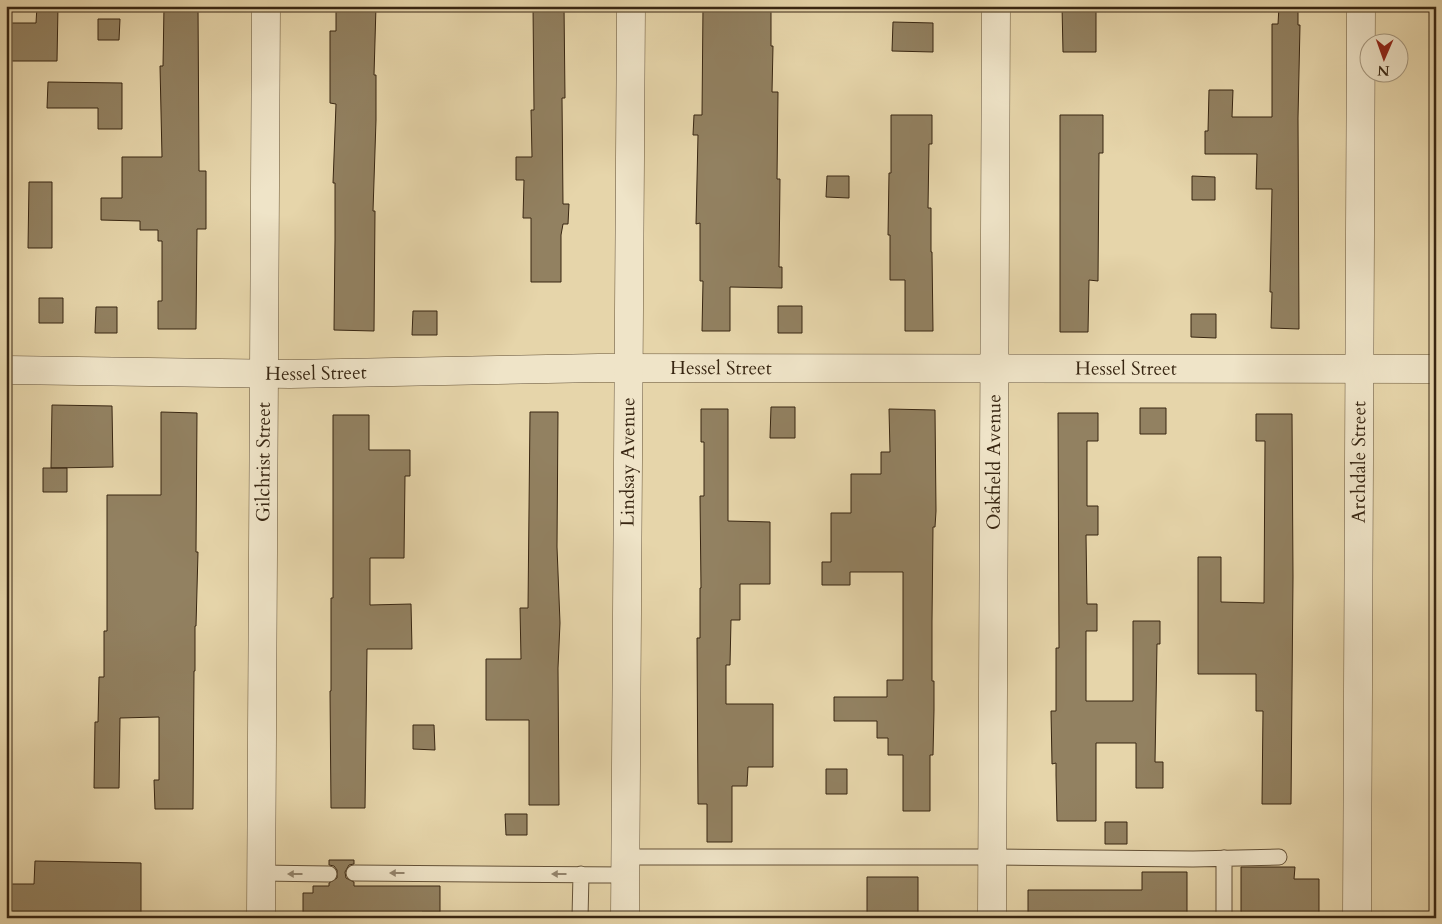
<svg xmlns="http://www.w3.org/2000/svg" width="1442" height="924" font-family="Cardo,serif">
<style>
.building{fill:#928161;stroke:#382612}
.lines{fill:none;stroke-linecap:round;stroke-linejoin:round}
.service-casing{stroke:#645238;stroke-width:17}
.minor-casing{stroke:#645238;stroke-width:29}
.service{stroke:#efe4c8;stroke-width:15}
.minor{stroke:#efe4c8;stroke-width:28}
.oneway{fill:#94856d}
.labels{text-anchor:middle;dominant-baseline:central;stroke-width:4.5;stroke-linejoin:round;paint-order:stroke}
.street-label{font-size:19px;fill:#382612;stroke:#efe4c8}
</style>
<rect width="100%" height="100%" fill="#e6d5aa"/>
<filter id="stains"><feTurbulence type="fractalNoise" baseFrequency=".004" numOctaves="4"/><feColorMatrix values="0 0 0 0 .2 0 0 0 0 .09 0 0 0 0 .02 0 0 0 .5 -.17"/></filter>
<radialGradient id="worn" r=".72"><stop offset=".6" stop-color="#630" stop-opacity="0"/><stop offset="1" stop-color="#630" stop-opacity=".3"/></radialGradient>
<!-- building -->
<path class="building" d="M37,6H58L57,61H6V23H36Z
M164,6H198L199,171H206V229H197L196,329H158V301H162V241H158V230H140V221L101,220V198H122V157H162L160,66H163Z
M336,6H376L374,75H376V120L373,211H375L374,331L334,330L335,240V183H333L336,104L330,103V31H336Z
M533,6H564L565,98H562L563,204H569L568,224H563L561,235V282H531V218H523L524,180H516V157H532L531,110H534Z
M703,6H771V46H773L772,92H778L777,179H780L779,267H782V288L730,287V331H702L703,281H700V223L696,224L698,135H693L694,115H702Z
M1062,6H1096V52H1063Z
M1279,6H1298V25H1300L1298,118L1299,329L1271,328L1272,292H1270L1272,189H1256L1257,154H1205V131H1208L1209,90H1233L1232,117H1272V24H1278Z
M98,19H120L119,40H98Z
M893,22L933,23V52L892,51Z
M48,82L122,83V129H98V108H47Z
M891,115H932V144H929L928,208H931V252H932L933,331H905V280H890V235H888L889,173H891Z
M1060,115H1103V153H1099L1098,281L1089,280L1088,332H1060Z
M827,176H849V198L826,197Z
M1192,176L1215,177V200H1192Z
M29,182H52V248H28Z
M39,298H63V323H39Z
M778,306H802V333H778Z
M96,307H117V333H95Z
M413,311H437V335H412Z
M1191,314H1216V338L1191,337Z
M52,405L112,406L113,467L51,468Z
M771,407H795V438H770Z
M1140,408H1166V434H1140Z
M701,409H728V521L770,522V584H740V620H731L730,665H726V704H773V767H748L747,786H732V842H707V804H698L697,638H700V588H701L700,496H704V442H701Z
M889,409L935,410L936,511L935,527H933L932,621V681H934V710L933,755H930V811H903V755H888V738H877V721H834V697H887V680H903V572H850V585H822V562H831V513H851V474H881V452H890Z
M161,412L197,413L196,552H198L196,626H195V671H194L193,809H155L154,780H159V717L120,718L119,788H94L95,722H98L99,677H104V631H107V495H161Z
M530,412H558L557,547L560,623L558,668L559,805H529V720H486V659H521L520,608H528Z
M1058,413H1098V441H1087V506H1098V535H1086L1087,604H1097V631H1086V701H1133V621H1160V644H1157L1155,762H1163V788H1136V743H1096V821H1057L1056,775V763L1052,764L1051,711H1056V648H1059Z
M1256,414H1292L1293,577L1291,804H1262L1263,711H1256V674H1198V557H1221V602L1264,603L1265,441H1256Z
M333,415H369V450H410V476H405L404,558H370V605L411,604L412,649H367L365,808H331L330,691H331V598H333Z
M43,468H67V492H43Z
M413,725H434L435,750L413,749Z
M826,769H847V794H826Z
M505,814H527V835H506Z
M1105,822H1127V844H1105Z
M329,860H354V864L349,865L345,872L346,878L354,882V886H440V912H422V918H303V893H313V886H329V883L337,878V870L334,866L329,865Z
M35,861L141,863V918H6V884H34Z
M1241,867H1295L1294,879H1319V918H1241Z
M1142,872H1187V918H1028V890H1142Z
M867,877H918V918H867Z"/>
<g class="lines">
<defs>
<path id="service" d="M625,857H992L1193,859L1279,857
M1224,858V918
M261,873L329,874
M354,873L625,875
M580,918L581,874"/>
<g id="minor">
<path id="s1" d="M6,370L290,374L599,368L1436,369"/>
<path id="s2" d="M261,918L266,6"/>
<path id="s3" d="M625,918L631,6"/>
<path id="s4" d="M992,918L996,6"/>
<path id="s5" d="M1357,918L1361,6"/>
</g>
</defs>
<!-- service casing -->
<use href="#service" class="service-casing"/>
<!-- minor casing -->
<use href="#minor" class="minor-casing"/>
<!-- service -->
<use href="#service" class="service"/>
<!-- minor -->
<use href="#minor" class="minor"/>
</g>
<!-- one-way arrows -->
<defs><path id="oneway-solid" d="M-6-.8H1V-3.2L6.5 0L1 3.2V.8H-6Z" transform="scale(1.25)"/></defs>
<g class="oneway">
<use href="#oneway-solid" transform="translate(397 873) rotate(-180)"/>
<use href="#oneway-solid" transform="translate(295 874) rotate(-180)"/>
<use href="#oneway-solid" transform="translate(559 874) rotate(-180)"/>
</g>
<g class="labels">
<!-- street labels -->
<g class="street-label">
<text stroke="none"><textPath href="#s1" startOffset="715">Hessel Street</textPath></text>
<text stroke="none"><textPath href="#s1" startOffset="1120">Hessel Street</textPath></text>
<text stroke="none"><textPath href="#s1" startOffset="310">Hessel Street</textPath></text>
<text stroke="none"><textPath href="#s2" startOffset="456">Gilchrist Street</textPath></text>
<text stroke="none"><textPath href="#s3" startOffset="456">Lindsay Avenue</textPath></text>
<text stroke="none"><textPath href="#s4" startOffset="456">Oakfield Avenue</textPath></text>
<text stroke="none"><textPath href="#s5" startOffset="456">Archdale Street</textPath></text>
</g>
</g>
<!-- margin -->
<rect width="1442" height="924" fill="none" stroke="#e6d5aa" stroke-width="25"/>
<rect x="8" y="8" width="1427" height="909" fill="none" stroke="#382612" stroke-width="2.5"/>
<rect x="12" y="12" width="1417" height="899" fill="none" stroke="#382612"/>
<!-- north arrow -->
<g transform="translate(1384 58) rotate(182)"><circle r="24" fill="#efe4c8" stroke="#a6987f"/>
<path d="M0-4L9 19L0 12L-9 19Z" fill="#8f2418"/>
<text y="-8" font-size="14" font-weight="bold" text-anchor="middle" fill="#382612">N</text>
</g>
<rect width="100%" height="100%" filter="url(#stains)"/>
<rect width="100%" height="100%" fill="url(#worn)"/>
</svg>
